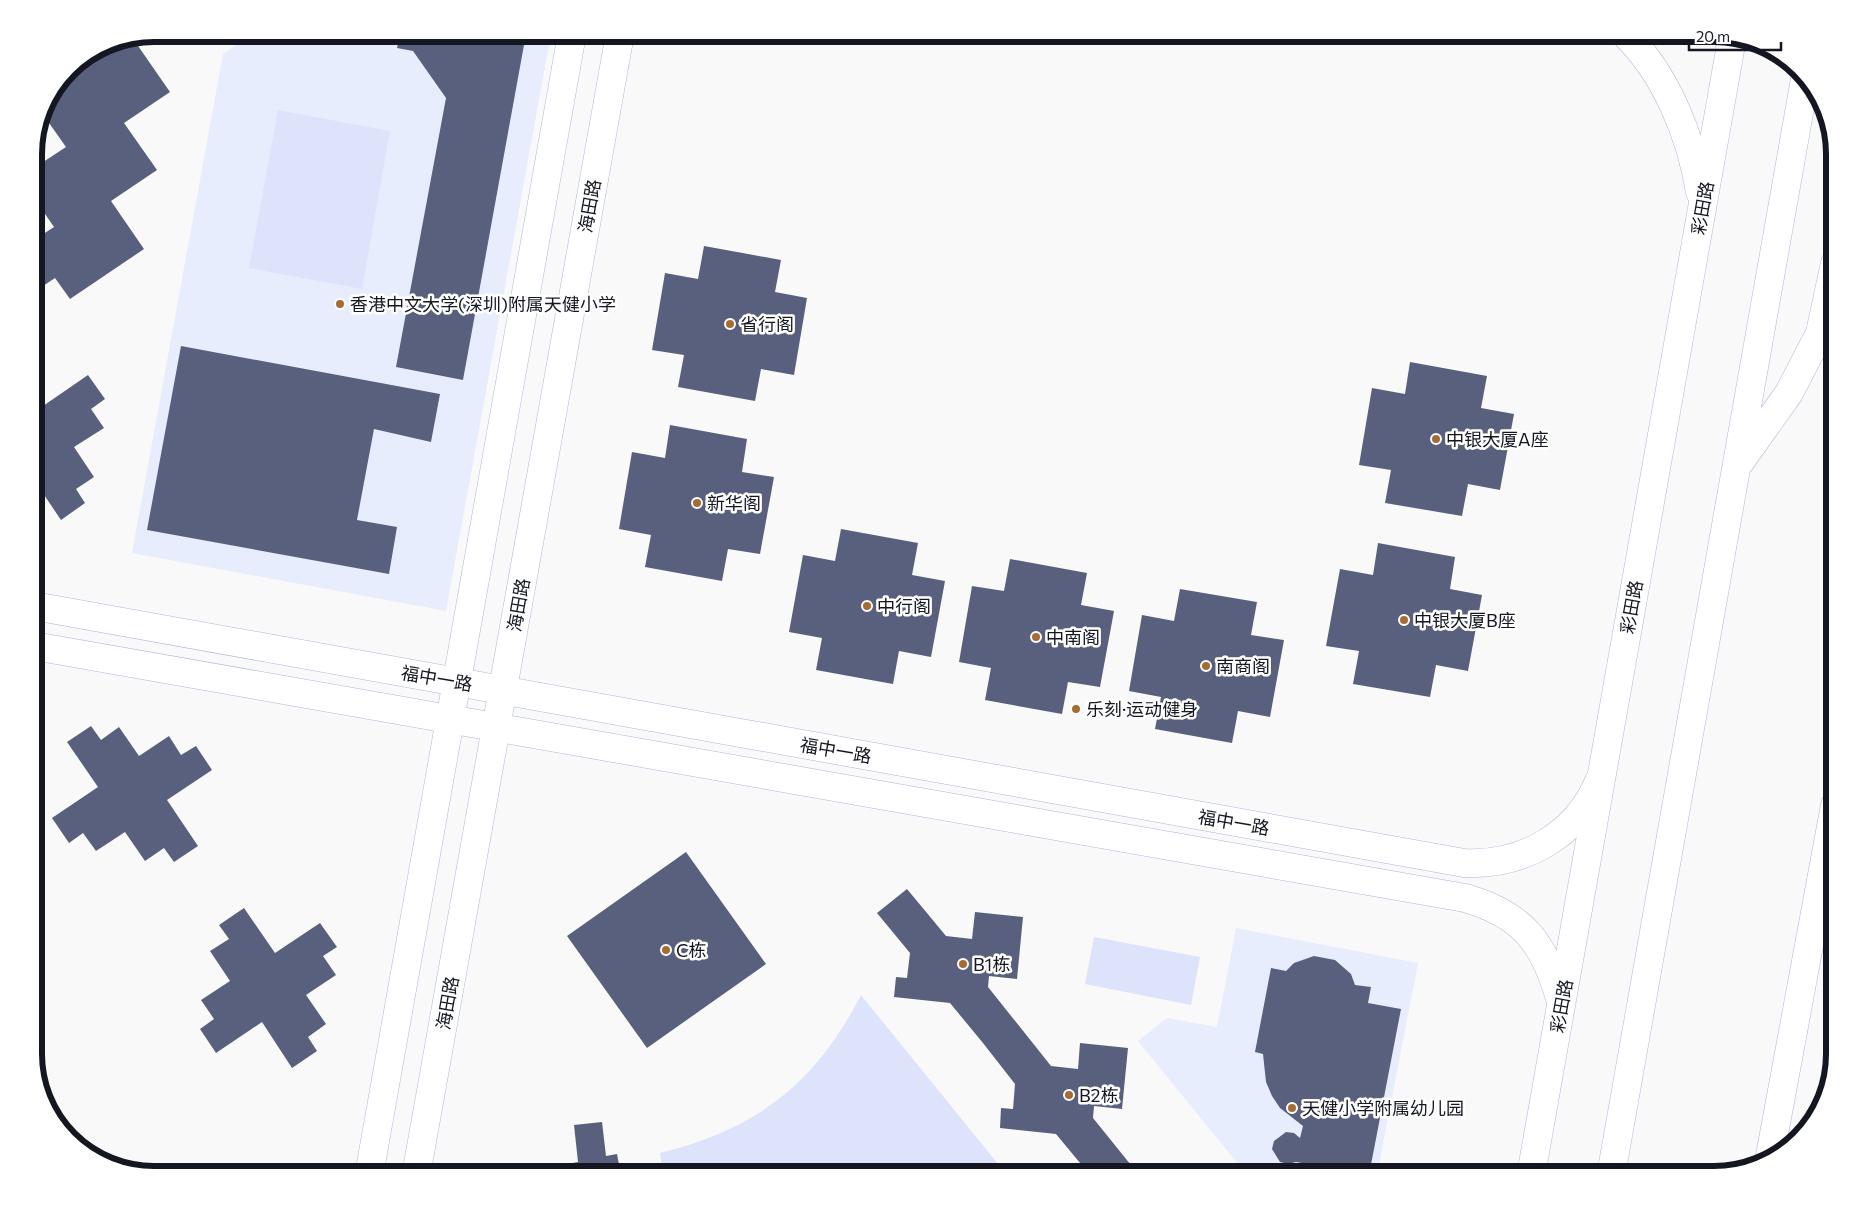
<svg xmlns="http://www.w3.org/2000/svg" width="1869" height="1209" font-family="Commissioner,'Noto Sans SC',sans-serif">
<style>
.built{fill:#e8edfd}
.green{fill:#dce3fb}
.building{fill:#58607d}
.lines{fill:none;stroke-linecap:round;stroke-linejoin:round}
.street-casing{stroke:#aeb7d8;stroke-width:29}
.secondary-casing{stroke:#aeb7d8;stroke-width:29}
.primary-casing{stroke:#aeb7d8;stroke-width:29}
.street{stroke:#fff;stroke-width:28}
.secondary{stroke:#fff;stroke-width:28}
.primary{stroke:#fff;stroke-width:28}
.poi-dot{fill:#a86b2f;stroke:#fff;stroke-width:2}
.labels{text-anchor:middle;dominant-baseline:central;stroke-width:5;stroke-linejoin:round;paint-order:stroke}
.street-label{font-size:18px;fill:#141722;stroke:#fff}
.poi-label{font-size:18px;fill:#141722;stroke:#fff;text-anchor:start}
.rim{fill:none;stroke:#141722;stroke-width:6}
</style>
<rect width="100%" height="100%" fill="#f9f9f9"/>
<!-- built -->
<path class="built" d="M253,34H551L446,611L132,553L223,54Z
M1236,928L1418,963L1377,1175H1247L1138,1041L1167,1018L1217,1027Z"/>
<!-- green -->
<path class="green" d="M278,110L390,131L362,289L249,268Z
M1094,937L1200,957L1191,1005L1085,984Z
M861,995L1007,1175H663L660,1153C757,1129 815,1084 861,995Z"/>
<!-- building -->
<path class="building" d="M400,34H526L463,380L396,367L446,98L413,51L397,48Z
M147,35L136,43L170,92L124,123L157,170L111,201L144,249L70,299L55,278L34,292V240L54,227L34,198V168L66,147L42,113L43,108L61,82L79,69L76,65L109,43Z
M704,246L781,260L775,292L807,298L794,375L761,369L755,401L678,387L684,355L652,350L665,273L698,279Z
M181,346L440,394L431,442L374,429L357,520L397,527L389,574L147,530Z
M1410,362L1487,376L1481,408L1514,414L1500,490L1468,484L1462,516L1385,503L1391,470L1359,465L1372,388L1405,394Z
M88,375L105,399L91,409L104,428L74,447L94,477L76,489L85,503L61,520L34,480V393L43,406Z
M670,425L747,439L742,472L774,477L760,554L728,549L722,581L645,567L651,535L619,529L632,452L665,458Z
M841,529L918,543L912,575L945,581L931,657L899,651L893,684L816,670L822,638L789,632L803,555L835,561Z
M1378,543L1455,557L1450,589L1482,595L1468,671L1436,665L1430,697L1353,684L1359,651L1326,646L1340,569L1373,575Z
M1010,559L1087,573L1081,605L1114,611L1100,687L1068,682L1062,714L985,700L991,668L959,662L972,586L1004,591Z
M1180,589L1257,602L1251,635L1284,640L1270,717L1238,711L1232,743L1155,729L1161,697L1129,691L1142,615L1174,621Z
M91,726L101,740L119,727L139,756L169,736L181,755L196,746L212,770L167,800L198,846L174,862L164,848L145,861L125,832L96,851L83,833L69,843L52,818L98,787L67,742Z
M686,852L766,964L647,1048L567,936Z
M907,889L946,936L972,939L975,912L1023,917L1017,979L989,976L988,987L1051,1066L1078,1069L1080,1043L1128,1048L1122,1109L1094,1106L1093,1118L1139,1175H1090L1056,1134L1000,1128L1001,1108L1013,1109L1015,1084L983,1043L950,1003L894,997L896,977L907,978L910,953L877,913Z
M244,908L275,953L320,923L337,947L323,956L336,975L306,995L326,1024L308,1037L317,1051L292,1068L262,1022L216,1053L200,1029L214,1019L201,1000L230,981L210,951L229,939L219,925Z
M1314,956L1335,960L1351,974L1355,985L1371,987L1368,1003L1401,1009L1369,1175L1296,1162L1288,1164L1280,1162L1272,1149L1274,1141L1286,1132L1294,1133L1300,1138L1303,1126L1280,1108L1272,1096L1266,1082L1263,1054L1255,1052L1271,968L1286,971L1294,963Z
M602,1122L606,1156L617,1154L621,1175H522L521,1173L578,1162L574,1125Z"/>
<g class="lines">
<defs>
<path id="street" d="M1769,1161L1835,805"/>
<path id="secondary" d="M34,606L1464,863C1523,866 1577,835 1599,781
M34,646L1465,898C1525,915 1545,945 1561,1002
M369,1175L572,34
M416,1175L620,34"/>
<path id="primary" d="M1625,34C1666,74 1691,136 1700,192
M1740,462L1789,393L1820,333L1835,263
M1531,1175L1732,39
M1611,1175L1805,79"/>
</defs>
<!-- street casing -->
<use href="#street" class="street-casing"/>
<!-- secondary casing -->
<use href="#secondary" class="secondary-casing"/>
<!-- primary casing -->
<use href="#primary" class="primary-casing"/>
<!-- street -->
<use href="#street" class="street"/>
<!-- secondary -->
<use href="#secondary" class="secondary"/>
<!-- primary -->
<use href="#primary" class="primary"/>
</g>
<!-- markers -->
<g class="poi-dot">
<circle cx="340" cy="304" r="5"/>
<circle cx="730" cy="324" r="5"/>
<circle cx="1436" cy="439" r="5"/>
<circle cx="697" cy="503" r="5"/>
<circle cx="867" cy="606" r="5"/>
<circle cx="1404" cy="620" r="5"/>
<circle cx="1036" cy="637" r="5"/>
<circle cx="1206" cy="666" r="5"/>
<circle cx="1076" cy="709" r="5"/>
<circle cx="666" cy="950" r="5"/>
<circle cx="963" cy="964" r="5"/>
<circle cx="1069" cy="1095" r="5"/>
<circle cx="1292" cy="1108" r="5"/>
</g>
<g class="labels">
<!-- street labels -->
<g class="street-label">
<text transform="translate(589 206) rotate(-80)">海田路</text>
<text transform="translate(1702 208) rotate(-80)">彩田路</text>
<text transform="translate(518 605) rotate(-80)">海田路</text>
<text transform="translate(1631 607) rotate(-80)">彩田路</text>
<text transform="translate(437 678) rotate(10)">福中一路</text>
<text transform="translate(836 750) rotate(10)">福中一路</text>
<text transform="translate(1234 822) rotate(10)">福中一路</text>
<text transform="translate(447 1003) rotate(-80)">海田路</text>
<text transform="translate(1561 1006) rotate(-80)">彩田路</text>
</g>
<!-- poi labels -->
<g class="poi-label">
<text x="350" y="304">香港中文大学(深圳)附属天健小学</text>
<text x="740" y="324">省行阁</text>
<text x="1446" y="439">中银大厦A座</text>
<text x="707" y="503">新华阁</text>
<text x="877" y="606">中行阁</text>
<text x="1414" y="620">中银大厦B座</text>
<text x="1046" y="637">中南阁</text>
<text x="1216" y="666">南商阁</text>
<text x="1086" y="709">乐刻·运动健身</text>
<text x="676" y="950">C栋</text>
<text x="973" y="964">B1栋</text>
<text x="1079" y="1095">B2栋</text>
<text x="1302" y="1108">天健小学附属幼儿园</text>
</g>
</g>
<!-- crop -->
<path d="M0 0H1869V1209H0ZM154 42H1714A112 112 0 0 1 1826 154V1054A112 112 0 0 1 1714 1166H154A112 112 0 0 1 42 1054V154A112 112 0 0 1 154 42Z" fill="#fff" fill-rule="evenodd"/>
<path class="rim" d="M154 42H1714A112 112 0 0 1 1826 154V1054A112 112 0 0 1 1714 1166H154A112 112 0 0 1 42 1054V154A112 112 0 0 1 154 42Z"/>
<!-- scale -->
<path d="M1689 42v8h92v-8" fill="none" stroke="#141722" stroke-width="2.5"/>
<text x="1696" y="42" font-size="15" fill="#141722" stroke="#ffffff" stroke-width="4" paint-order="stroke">20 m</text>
</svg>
